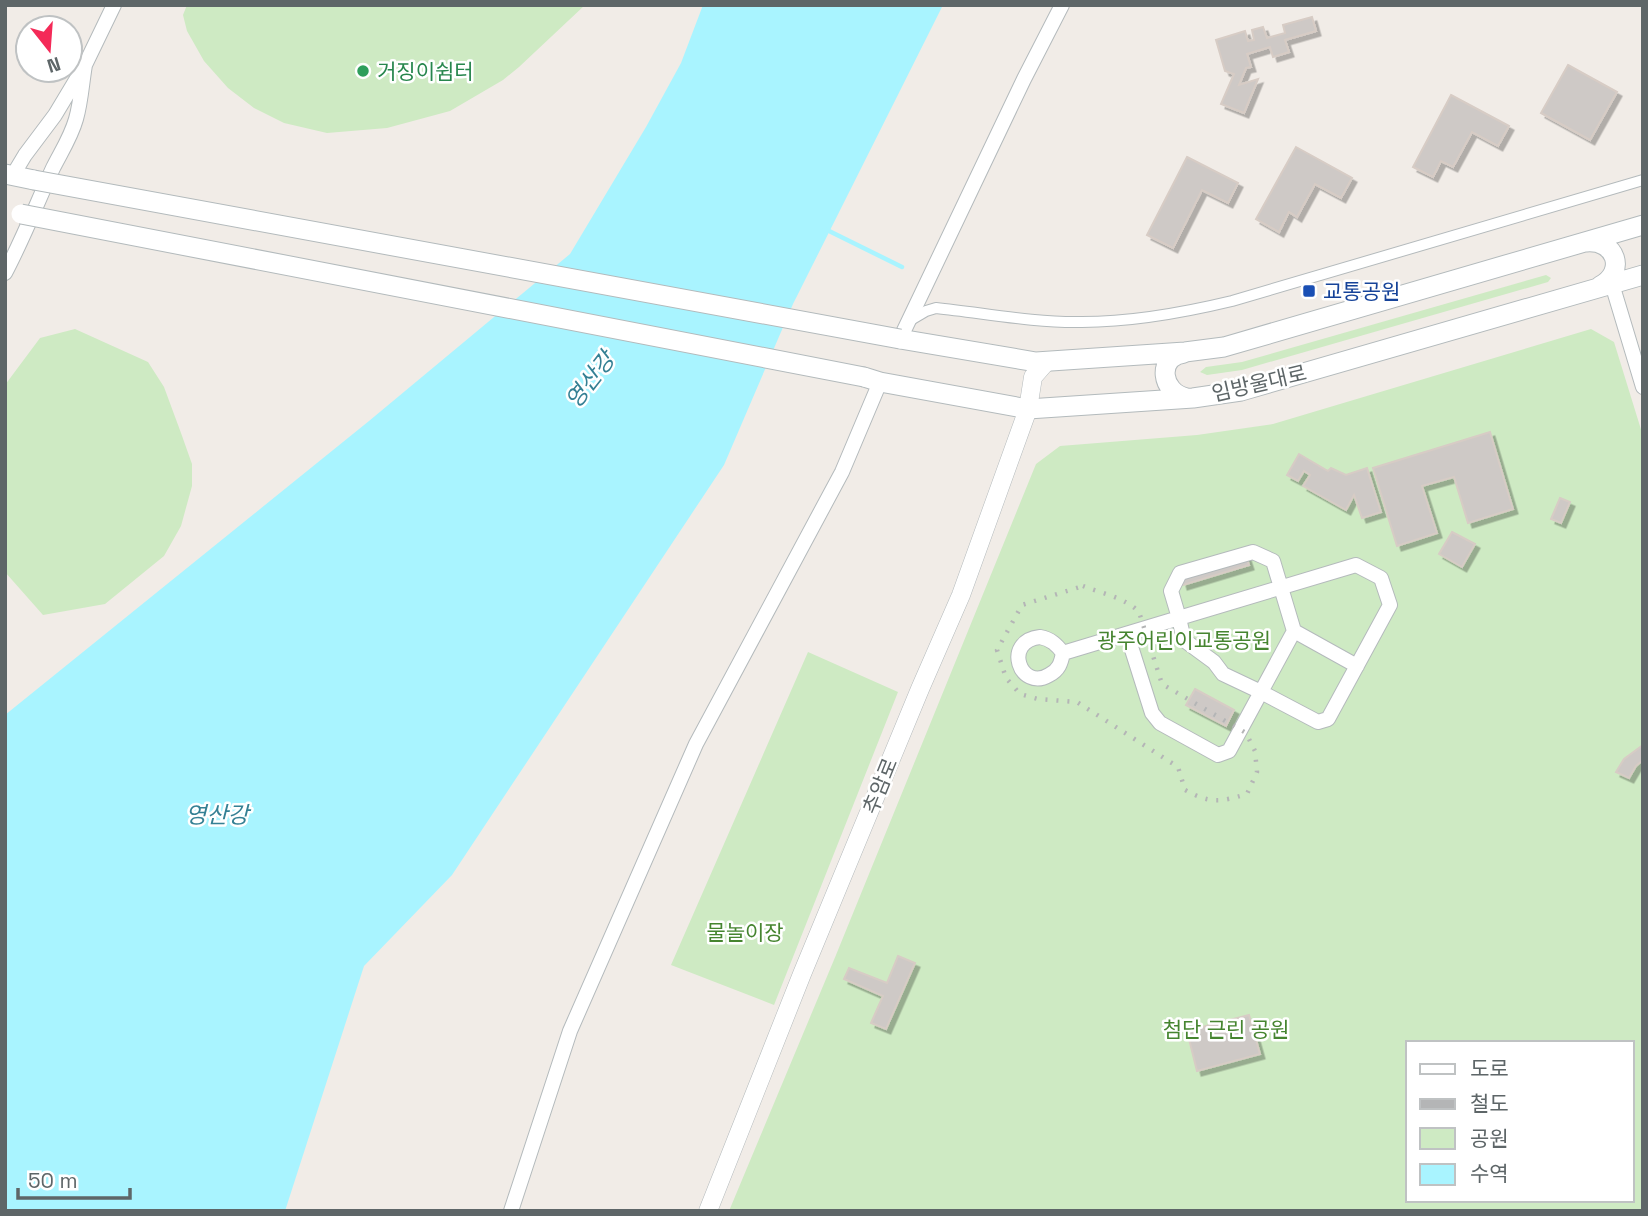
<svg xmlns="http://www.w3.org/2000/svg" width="1648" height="1216" font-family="'Space Grotesk','Noto Sans KR',sans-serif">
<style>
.green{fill:#ceeac3;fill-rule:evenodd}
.water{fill:#a9f4ff}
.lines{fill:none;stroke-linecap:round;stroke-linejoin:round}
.stream{stroke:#a9f4ff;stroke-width:4.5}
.building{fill:#cec9c6;stroke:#d7ccc5;stroke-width:2;filter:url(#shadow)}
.pedestrian-casing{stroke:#b4babc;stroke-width:12}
.minor-casing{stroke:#b4babc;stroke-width:16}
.tertiary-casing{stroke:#b4babc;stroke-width:19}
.secondary-casing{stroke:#b3babc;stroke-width:21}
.pedestrian{stroke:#fff;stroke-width:10}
.minor{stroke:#fff;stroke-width:14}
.tertiary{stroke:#fff;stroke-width:18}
.secondary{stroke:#fff;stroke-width:19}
.rail{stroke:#b4b5b6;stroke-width:4.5;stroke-dasharray:2 9;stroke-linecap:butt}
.secondary-bridge-casing{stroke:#b3babc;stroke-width:21;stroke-linecap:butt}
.secondary-bridge{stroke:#fff;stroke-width:19}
.leisure-dot{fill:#2e9e5b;stroke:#fff;stroke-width:2.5}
.transit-dot{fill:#1a4fb4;stroke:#fff;stroke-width:2.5}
.labels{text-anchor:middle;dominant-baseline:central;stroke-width:5;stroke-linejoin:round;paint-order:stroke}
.leisure-label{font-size:21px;fill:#27864d;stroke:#fff;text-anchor:start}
.transit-label{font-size:21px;fill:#164399;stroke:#fff;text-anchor:start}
.street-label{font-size:21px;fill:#5e6668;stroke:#fff}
.park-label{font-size:21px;fill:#468530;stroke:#fff}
.water-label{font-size:23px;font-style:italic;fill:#348094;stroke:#fff}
</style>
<defs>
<filter id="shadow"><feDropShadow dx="4.5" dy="4.5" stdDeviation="0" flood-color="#0004"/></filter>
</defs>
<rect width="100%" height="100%" fill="#f1ece7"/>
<!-- green -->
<path class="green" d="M187,5H585L519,67L503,80L450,111L387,128L327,133L284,123L254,108L228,88L204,61L187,31L183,15Z
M1546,275L1551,278L1548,282L1242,370L1207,375L1200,372L1206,367L1242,362Z
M75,329L148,362L164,387L181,433L192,464V486L181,526L164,556L105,604L43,615L5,572V385L40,338Z
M1591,329L1614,342L1643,436V1211H729L836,955L1036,464L1060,446L1197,435L1273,424ZM1408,1043H1632V1200H1408Z
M808,652L898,692L774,1005L671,965Z"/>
<!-- water -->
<path class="water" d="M703,5H943L793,304L724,465L452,875L364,966L285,1211H5V715L369,421L570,254L646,127L681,63Z"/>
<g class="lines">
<!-- stream -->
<path class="stream" d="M825,229L902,267"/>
</g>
<!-- building -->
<path class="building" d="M1312,17L1316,31L1285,40L1289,52L1273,57L1270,47L1247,54L1251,67L1246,68L1239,85L1258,79L1244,113L1221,104L1234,74L1225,71L1216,40L1245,31L1248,41L1254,40L1252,30L1263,27L1267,38L1285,33L1283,25Z
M1568,65L1617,92L1590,140L1541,113Z
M1451,95L1509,126L1498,146L1472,132L1453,167L1441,161L1433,177L1413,167Z
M1296,147L1352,178L1341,198L1315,184L1297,217L1289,212L1279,232L1256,219Z
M1187,157L1238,183L1228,203L1202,190L1173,248L1147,235Z
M1490,432L1513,509L1468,523L1454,477L1422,486L1437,533L1397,546L1373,468Z
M1299,454L1328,471L1331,468L1346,475L1367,468L1381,512L1362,518L1354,495L1346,510L1303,486L1310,475L1304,471L1298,481L1287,475Z
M1560,498L1570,502L1561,523L1551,519Z
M1452,532L1475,544L1462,567L1439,554Z
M1244,550L1249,565L1183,585L1179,570Z
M1195,689L1234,710L1226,726L1186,705Z
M1643,745V760L1636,766L1629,778L1616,772L1624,759Z
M898,956L915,963L886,1029L871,1023L883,996L844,979L849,968L887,983Z
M1249,1015L1260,1054L1197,1071L1187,1031Z"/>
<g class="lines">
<defs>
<path id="pedestrian" d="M909,321L926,311L936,308C984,313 1034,323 1082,322C1133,322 1182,313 1232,301L1643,180"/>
<path id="minor" d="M13,175L25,155L55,115L85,65L114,5
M5,273C23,239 37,203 53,168C61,152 71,137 76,119C81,102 82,82 85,65
M1612,284L1643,387
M900,339L1024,79L1062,5
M1356,565L1381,578L1390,605L1328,719L1318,722L1261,692L1223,674L1214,662L1184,640L1179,618Z
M1294,631L1357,666
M1040,637C1051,639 1057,645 1063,653C1061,663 1059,670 1049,675C1020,692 1002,641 1040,637Z
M1063,653L1179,618L1171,591L1180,573L1253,552L1273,561L1294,631L1229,751L1218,755L1160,723L1152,713L1127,634
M511,1211L570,1031L696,744L842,472L880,382"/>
<path id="tertiary" d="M708,1211L802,974L920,689L961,595L1028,409L1033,377L1047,361"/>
<path id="secondary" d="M5,174L34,180
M1586,242C1616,239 1627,272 1600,286
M900,339L1036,362L1185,352L1224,347L1643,225
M1184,353C1156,357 1161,393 1187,398
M864,377L880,382L1028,409L1193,398L1241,391L1643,275"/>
</defs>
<!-- pedestrian casing -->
<use href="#pedestrian" class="pedestrian-casing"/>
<!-- minor casing -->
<use href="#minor" class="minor-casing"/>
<!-- tertiary casing -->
<use href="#tertiary" class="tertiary-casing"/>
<!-- secondary casing -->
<use href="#secondary" class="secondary-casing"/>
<!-- pedestrian -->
<use href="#pedestrian" class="pedestrian"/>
<!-- minor -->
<use href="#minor" class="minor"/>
<!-- tertiary -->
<use href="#tertiary" class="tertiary"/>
<!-- secondary -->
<use href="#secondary" class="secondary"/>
<!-- rail -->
<path class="rail" d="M1083,586C1101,593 1126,598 1139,612L1162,684L1246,733L1255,751L1257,772L1247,794C1220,802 1211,804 1185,790L1178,767L1077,702L1038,699L1020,694L1006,678L997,650L1022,605Z"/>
<defs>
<path id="secondary-bridge" d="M34,180L900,339
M21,214L864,377"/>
</defs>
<!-- secondary-bridge casing -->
<use href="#secondary-bridge" class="secondary-bridge-casing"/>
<!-- secondary-bridge -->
<use href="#secondary-bridge" class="secondary-bridge"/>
</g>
<!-- markers -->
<circle class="leisure-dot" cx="363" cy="71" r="7"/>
<rect class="transit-dot" x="1302" y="284" width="14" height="14" rx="3.5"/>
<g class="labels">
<!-- leisure labels -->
<g class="leisure-label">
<text x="377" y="71">거징이쉼터</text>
</g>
<!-- transit labels -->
<g class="transit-label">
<text x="1323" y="291">교통공원</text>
</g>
<!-- street labels -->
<g class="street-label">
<text transform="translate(1259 383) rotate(-13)">임방울대로</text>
<text transform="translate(880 786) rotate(-68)">추암로</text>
</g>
<!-- park labels -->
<g class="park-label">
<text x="1184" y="640">광주어린이교통공원</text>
<text x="745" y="932">물놀이장</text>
<text x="1226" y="1029">첨단 근린 공원</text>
</g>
<!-- water labels -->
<g class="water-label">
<text transform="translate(590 380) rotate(-52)">영산강</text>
<text x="217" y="815">영산강</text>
</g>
</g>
<!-- border -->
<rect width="1648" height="1216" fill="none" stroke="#5e6668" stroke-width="14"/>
<!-- legend -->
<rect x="1406" y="1041" width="228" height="161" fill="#ffffff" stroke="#bfc2c3" stroke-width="2"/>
<rect x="1420" y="1064" width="35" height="10" fill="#ffffff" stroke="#bfc2c3" stroke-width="2"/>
<text x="1470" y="1076" font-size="21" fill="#5e6668">도로</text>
<rect x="1420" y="1099" width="35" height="10" fill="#b4b5b6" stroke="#bfc2c3" stroke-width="2"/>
<text x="1470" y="1111" font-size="21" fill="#5e6668">철도</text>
<rect x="1420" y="1128" width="35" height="21" fill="#ceeac3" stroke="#bfc2c3" stroke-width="2"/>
<text x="1470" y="1146" font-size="21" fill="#5e6668">공원</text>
<rect x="1420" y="1164" width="35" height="21" fill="#a9f4ff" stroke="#bfc2c3" stroke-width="2"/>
<text x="1470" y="1181" font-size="21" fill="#5e6668">수역</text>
<!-- north arrow -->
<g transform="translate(49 49) rotate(163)"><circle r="33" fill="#ffffff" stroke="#bfc2c3" stroke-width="2"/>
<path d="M0-5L12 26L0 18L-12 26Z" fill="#f42a58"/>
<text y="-10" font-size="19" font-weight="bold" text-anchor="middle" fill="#5e6668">N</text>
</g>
<!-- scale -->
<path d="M18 1188v10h112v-10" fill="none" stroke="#5e6668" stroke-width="3.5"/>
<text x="28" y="1188" font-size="21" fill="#5e6668" stroke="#ffffff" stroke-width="5" paint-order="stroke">50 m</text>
</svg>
